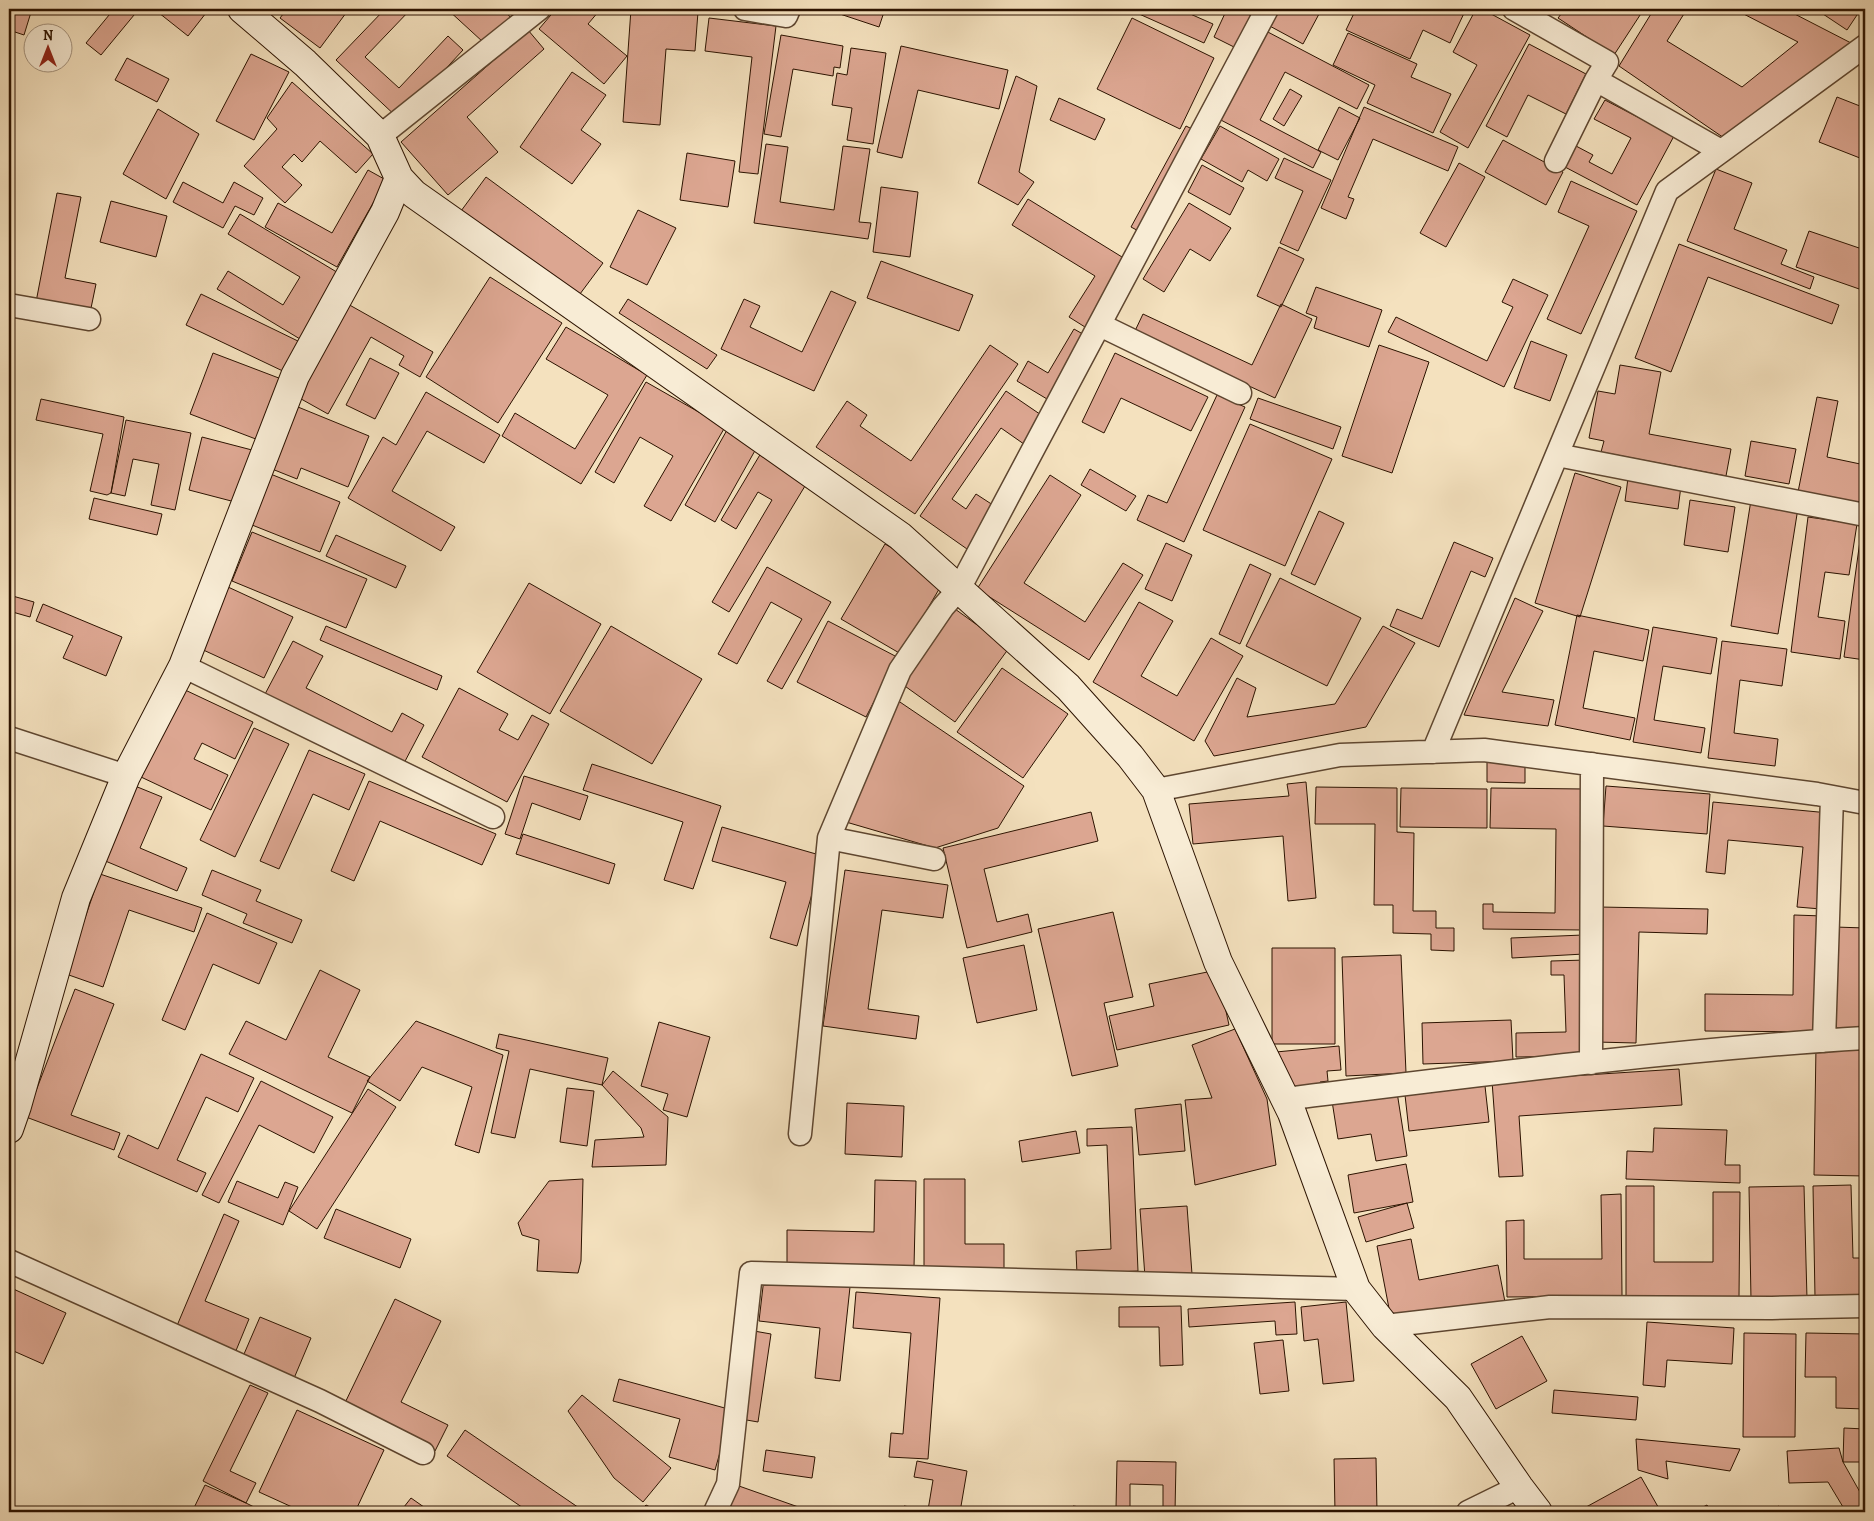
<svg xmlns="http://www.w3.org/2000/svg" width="1874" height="1521" font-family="Alegreya,serif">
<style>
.building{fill:#dca691;stroke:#2c1300}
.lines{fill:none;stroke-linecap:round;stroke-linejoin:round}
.street-casing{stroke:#5e4630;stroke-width:25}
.secondary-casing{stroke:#2c1300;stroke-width:30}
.street{stroke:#f8ecd5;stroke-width:22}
.secondary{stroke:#f8ecd5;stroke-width:28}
</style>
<rect width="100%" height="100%" fill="#f4e1be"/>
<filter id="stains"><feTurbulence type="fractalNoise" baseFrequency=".004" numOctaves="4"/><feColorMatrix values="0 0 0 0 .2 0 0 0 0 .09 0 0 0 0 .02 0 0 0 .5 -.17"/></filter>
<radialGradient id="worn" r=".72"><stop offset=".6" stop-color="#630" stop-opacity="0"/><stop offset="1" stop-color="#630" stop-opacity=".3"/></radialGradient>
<!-- building -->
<path class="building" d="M9,9H32L24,35L9,30Z
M114,9H139L101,55L86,43Z
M154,9H201L206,13L188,36Z
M287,9H349L320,48L280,18Z
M385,9H411L365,57L399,88L448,36L463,50L399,119L336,60Z
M447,9H504L513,21L483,42Z
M556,9H597L599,11L588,24L627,56L604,84L539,29Z
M631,9L698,12L695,51L666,49L660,125L623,122Z
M825,9H885L879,27Z
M1128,9H1179L1213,24L1204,43Z
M1227,9H1237L1252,16L1236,48L1214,37Z
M1275,9H1311L1319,14L1303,44L1266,24Z
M1356,9H1466L1450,43L1423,30L1410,59L1346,30Z
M1476,9H1482L1530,35L1468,148L1440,132L1477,65L1453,52Z
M1565,9H1644L1614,55L1558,18Z
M1654,9H1687L1667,41L1742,87L1798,42L1734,9H1785L1853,44L1724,138L1619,66Z
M1818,9H1861L1847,30L1817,10Z
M709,18L776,26L758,174L739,172L752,57L705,51Z
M1132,18L1214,58L1180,129L1097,89Z
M528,30L544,49L467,117L498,152L448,195L401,142Z
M1264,30L1369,85L1357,109L1285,72L1260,120L1321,152L1313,168L1217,118Z
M1348,33L1417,64L1411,77L1451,94L1433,133L1367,103L1375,85L1333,65Z
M781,35L843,46L840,68L834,67L833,76L793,69L781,137L764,134Z
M1529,44L1586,74L1566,114L1528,95L1507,137L1486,126Z
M901,46L1008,70L999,109L918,90L902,158L877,152Z
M851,48L886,53L873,144L847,140L852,108L832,105L837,73L847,75Z
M251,54L289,72L254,140L216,121Z
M127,58L169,79L157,102L115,80Z
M572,72L606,95L581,130L601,144L572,184L520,147Z
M1016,76L1037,86L1019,172L1034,182L1018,205L978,183Z
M292,82L373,154L356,173L320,141L302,162L294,154L282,167L302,185L285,203L244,166L277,129L267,118Z
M1290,89L1302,96L1284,126L1273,119Z
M1837,97L1865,108V160L1819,142Z
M1059,98L1105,119L1095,140L1050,120Z
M1605,100L1674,136L1637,205L1565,167L1576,146L1593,155L1589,162L1612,174L1631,138L1594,119Z
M1339,107L1360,118L1338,160L1318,150Z
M1364,107L1458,147L1448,171L1373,139L1348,197L1354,199L1346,219L1321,208Z
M158,109L199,134L166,199L123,174Z
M1186,126L1202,134L1146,235L1131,227Z
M1220,126L1279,159L1267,181L1248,170L1242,182L1201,159Z
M1503,140L1563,172L1546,205L1485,172Z
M766,144L788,147L780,202L834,210L843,146L870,149L859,222L871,223L868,239L754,223Z
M687,153L735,161L728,207L680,200Z
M1284,158L1331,180L1298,251L1280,243L1303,191L1275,178Z
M1459,163L1485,177L1446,247L1420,233Z
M1202,165L1244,188L1230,215L1188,192Z
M1716,169L1752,183L1734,229L1787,250L1781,264L1814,277L1810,289L1687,241Z
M368,170L386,180L337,267L265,227L278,203L332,233Z
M486,177L603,263L577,298L461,211Z
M1571,181L1637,211L1581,334L1547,319L1589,226L1558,212Z
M183,182L223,203L234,182L263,198L254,215L235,206L223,228L173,202Z
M881,187L918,192L910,257L873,252Z
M57,193L81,197L65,278L96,284L90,313L36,302Z
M1028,199L1135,265L1093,332L1069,317L1095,276L1012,225Z
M111,201L167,216L156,257L100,242Z
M1189,203L1231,228L1210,261L1190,249L1164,292L1143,279Z
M638,210L676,228L647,285L610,267Z
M240,214L340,274L300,339L217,289L228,271L283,305L300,277L228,234Z
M1809,231L1865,250V291L1796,267Z
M1679,244L1839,305L1832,324L1708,277L1671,372L1635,358Z
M1279,247L1304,259L1281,307L1257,296Z
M881,261L973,295L959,331L867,298Z
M490,277L562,323L498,423L426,377Z
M1513,279L1548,295L1504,387L1388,332L1396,317L1487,361L1513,307L1502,302Z
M1316,287L1382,310L1369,347L1314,328L1317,317L1306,313Z
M831,291L856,302L814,391L721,349L744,299L760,306L750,327L802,352Z
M201,294L302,343L287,373L186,325Z
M628,299L717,355L707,369L619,313Z
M346,303L433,352L420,377L399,365L404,356L371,337L328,414L294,395Z
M1281,304L1312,319L1275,398L1134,333L1143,314L1252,365Z
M566,327L647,375L581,484L502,436L515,413L575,449L608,395L546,359Z
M1074,329L1095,341L1057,405L1017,381L1028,361L1048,373Z
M1531,341L1567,355L1550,401L1514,388Z
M990,345L1018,364L915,514L816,447L847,401L867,415L860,426L911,461Z
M1379,345L1429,362L1392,473L1342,456Z
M213,353L284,380L261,441L190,414Z
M1115,353L1208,397L1191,431L1121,398L1104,433L1082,422Z
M370,358L399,373L375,419L346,405Z
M1620,365L1661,372L1649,434L1731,449L1726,476L1601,452L1604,441L1589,438L1598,391L1615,394Z
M646,382L725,427L671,521L644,506L673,456L640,437L614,483L595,472Z
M1006,391L1050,421L1031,449L1001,428L952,499L966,509L976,494L996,507L967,549L920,516Z
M426,392L500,435L484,463L427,431L392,491L455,527L441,551L348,498L383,437L396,445Z
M1217,395L1245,407L1184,542L1137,520L1148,495L1167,503Z
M1817,397L1838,401L1827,457L1865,465V505L1798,492Z
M1258,398L1341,427L1333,449L1250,419Z
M41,399L124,417L111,493L107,495L90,491L103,434L36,420Z
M298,407L369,436L348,487L301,468L297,479L272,469Z
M126,420L191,433L175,510L151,505L159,464L133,459L125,496L111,493Z
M1250,424L1332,459L1285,566L1203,530Z
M727,430L757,447L715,522L685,505Z
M202,437L252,450L239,503L189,490Z
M1751,441L1796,449L1789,484L1745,476Z
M761,453L808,481L729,612L712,602L772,500L758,492L736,529L721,520Z
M1090,469L1136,496L1126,511L1081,485Z
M268,473L340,502L320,552L247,523Z
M1575,473L1621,487L1580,617L1535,603Z
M1050,475L1081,495L1024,583L1085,622L1123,563L1143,575L1089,660L977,589Z
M1628,478L1681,486L1678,509L1625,501Z
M94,498L162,514L157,535L89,519Z
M1690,500L1735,507L1728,552L1684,545Z
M1751,500L1798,508L1778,634L1731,626Z
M1319,511L1344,523L1315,585L1291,574Z
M1808,517L1857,524L1849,575L1825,572L1818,617L1845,621L1840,659L1791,652Z
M1862,526L1865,527V660L1844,657Z
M252,532L367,579L346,628L232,581Z
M336,535L406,566L396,588L326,556Z
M1454,542L1493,558L1485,577L1471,571L1439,647L1390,626L1397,609L1422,619Z
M1166,543L1192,555L1172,601L1145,589Z
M885,544L945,579L901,654L841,619Z
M1250,564L1271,574L1240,644L1219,634Z
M767,567L831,602L782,689L767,681L802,619L771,602L737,664L718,654Z
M1280,578L1361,618L1327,686L1246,646Z
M529,583L601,624L550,714L477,672Z
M228,587L293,617L264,678L199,648Z
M9,595L34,602L30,617L9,611Z
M1515,598L1543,611L1502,692L1554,700L1548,726L1464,715Z
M1139,602L1173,621L1141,676L1177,696L1211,638L1243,656L1194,741L1093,682Z
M43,604L122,637L106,676L63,658L73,636L36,621Z
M955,609L1009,648L955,722L902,684Z
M1577,615L1649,630L1643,661L1594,651L1583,708L1635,718L1630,740L1555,725Z
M828,621L897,657L866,717L797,682Z
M326,626L442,676L437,690L320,640Z
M611,626L702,679L652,764L560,711Z
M1383,626L1415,643L1366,727L1214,756L1205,741L1237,678L1256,688L1247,717L1335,704Z
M1653,627L1717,638L1711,674L1663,666L1654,720L1705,728L1701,753L1633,742Z
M293,641L323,656L306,688L392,732L402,713L424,725L402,767L264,696Z
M1722,641L1787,649L1782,686L1740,680L1734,733L1778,739L1775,766L1708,758Z
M1002,668L1068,714L1023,778L957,732Z
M459,688L508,714L499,730L518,740L532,715L549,724L507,802L422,757Z
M183,689L253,722L235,759L202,743L194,759L228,775L211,810L141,777Z
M894,698L1024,786L998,828L935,848L846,822Z
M254,728L289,744L235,857L200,840Z
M1865,749V769H1863Z
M309,750L365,774L349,810L313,794L279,869L260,861Z
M1487,761L1525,762V783L1487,782Z
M592,764L721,806L693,889L664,880L683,822L583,790Z
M524,776L588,796L580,820L532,803L520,839L505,834Z
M369,781L496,834L482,865L380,821L354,881L331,871Z
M1306,782L1316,898L1288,901L1283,836L1193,844L1189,804L1289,796L1287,784Z
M135,786L162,797L140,848L187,868L177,891L103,860Z
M1606,786L1710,794L1707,834L1603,826Z
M1316,787L1397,788V832L1414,833L1413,911H1436V928H1454V951L1431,950V934L1393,933V905H1374L1375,824H1315Z
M1401,788L1487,789V828L1400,827Z
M1491,788L1585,789L1583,930L1483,929V904H1493V912L1555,913L1556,829L1490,828Z
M1713,802L1829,813L1821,909L1797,907L1803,847L1728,840L1725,874L1706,872Z
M1091,812L1098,841L984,869L997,922L1028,914L1032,932L967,948L943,848Z
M722,827L823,856L797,946L770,938L786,882L712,861Z
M523,834L615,864L609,884L516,854Z
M212,870L261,890L256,901L302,920L292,943L243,923L247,914L202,895Z
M845,870L948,885L943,918L882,910L868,1009L919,1016L916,1039L823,1026Z
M100,874L202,908L194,932L129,910L103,987L66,974Z
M1599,907L1708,909L1707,934L1639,932L1636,1043L1596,1042Z
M1113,912L1133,997L1104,1003L1118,1066L1072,1076L1038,929Z
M207,913L277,943L259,984L213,964L185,1030L162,1020Z
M1794,915L1823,916L1821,1032L1705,1031V994L1793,995Z
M1835,927L1865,928V1029L1831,1028Z
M1583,935L1584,954L1512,958L1511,938Z
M1024,945L1037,1010L977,1023L963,958Z
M1272,948H1335V1044H1272Z
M1401,955L1406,1073L1346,1076L1342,957Z
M1586,960L1588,1056L1516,1057V1033L1566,1032L1564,975H1551V961Z
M320,970L360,990L328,1057L370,1077L352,1113L229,1054L246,1021L286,1040Z
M1217,970L1229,1025L1117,1050L1109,1016L1154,1006L1149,984Z
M75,989L114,1004L71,1115L120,1133L114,1150L26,1117Z
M1511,1020L1513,1061L1423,1064L1422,1023Z
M416,1021L503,1055L479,1153L455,1145L472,1087L422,1067L400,1101L367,1081Z
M659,1022L710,1037L687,1117L663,1110L668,1094L641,1086Z
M1235,1029L1267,1099L1276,1165L1195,1185L1185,1100L1212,1098L1192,1045Z
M499,1034L608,1058L602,1085L530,1069L515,1138L491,1133L509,1051L496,1048Z
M1339,1046L1341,1070L1327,1071L1328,1081L1320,1082L1321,1092L1298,1094L1276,1052Z
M1816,1046L1865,1047V1176L1814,1175Z
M201,1054L254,1078L238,1112L206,1097L177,1160L206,1173L197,1192L118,1157L128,1135L158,1149Z
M1679,1069L1682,1105L1519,1116L1523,1176L1499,1177L1492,1081Z
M613,1071L668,1117L666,1165L592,1167L595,1140L644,1137L641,1128L602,1085Z
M261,1081L333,1117L314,1153L259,1125L219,1203L202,1195Z
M1485,1086L1489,1122L1409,1131L1405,1095Z
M567,1088L594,1091L587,1146L560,1142Z
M368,1089L396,1107L317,1229L289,1211Z
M1397,1092L1407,1156L1376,1161L1371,1134L1338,1139L1332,1101Z
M847,1103L904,1106L902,1157L845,1154Z
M1181,1104L1185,1151L1139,1155L1135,1109Z
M1132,1127L1138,1271L1077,1274L1076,1251L1111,1249L1107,1145L1087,1146V1129Z
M1654,1128L1727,1130L1725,1165H1740V1183L1626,1179L1627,1151L1653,1152Z
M1076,1131L1080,1153L1022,1162L1019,1141Z
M1406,1164L1413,1202L1354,1213L1348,1175Z
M583,1179L581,1261L578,1273L537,1271L539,1240L522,1235L518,1223L549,1181Z
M924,1179H965V1244H1004V1271H924Z
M875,1180L916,1181L914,1267L787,1265V1230L874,1232Z
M237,1181L278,1198L285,1182L298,1187L283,1225L228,1202Z
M1851,1185L1853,1258H1865V1296L1815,1297L1813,1186Z
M1626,1186H1654V1262H1713V1192H1740L1739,1297L1626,1296Z
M1804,1186L1807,1299L1751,1300L1749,1187Z
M1621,1194L1622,1296L1507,1297L1506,1221L1524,1220V1259H1602L1601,1195Z
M1407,1203L1414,1228L1366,1242L1358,1217Z
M1187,1206L1192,1274L1145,1277L1140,1209Z
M336,1209L411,1239L400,1268L324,1238Z
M224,1214L239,1221L205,1301L249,1319L235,1353L176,1328Z
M1411,1239L1419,1280L1498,1265L1505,1302L1392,1324L1377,1246Z
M764,1278L850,1287L840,1381L815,1378L820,1328L759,1321Z
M9,1287L66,1313L43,1364L9,1349Z
M856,1292L940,1298L928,1459L889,1457L891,1433L903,1434L911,1333L853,1328Z
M395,1299L441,1321L401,1402L448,1425L435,1451L343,1407Z
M1295,1302L1297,1334L1276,1335L1275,1321L1189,1327L1188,1309Z
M1346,1302L1354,1381L1323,1384L1318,1339L1304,1341L1301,1307Z
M1181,1306L1183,1365L1160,1366L1159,1327H1119V1307Z
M260,1317L311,1338L292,1383L241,1361Z
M1647,1322L1734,1328L1732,1364L1667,1360L1665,1387L1643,1385Z
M754,1331L771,1334L758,1422L741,1419Z
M1744,1333L1796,1334L1795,1437H1743Z
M1806,1333L1865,1334V1409L1836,1408V1377H1805Z
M1522,1336L1547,1381L1496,1409L1471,1364Z
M1283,1340L1289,1391L1260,1394L1254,1343Z
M619,1379L732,1410L715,1470L669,1457L680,1419L613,1401Z
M250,1385L268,1393L230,1471L256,1483L246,1503L203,1481Z
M1554,1390L1638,1397L1636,1420L1552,1413Z
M582,1395L671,1468L643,1502L614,1478L568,1411Z
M297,1410L384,1450L355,1512H303L259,1492Z
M1844,1428L1865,1429V1462H1843Z
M465,1430L585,1512H529L447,1456Z
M1636,1439L1740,1449L1730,1471L1666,1461L1668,1479L1638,1470Z
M1839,1448L1843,1462L1865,1501V1512H1846L1828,1482L1789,1483L1787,1451Z
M766,1450L815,1457L812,1478L763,1471Z
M1376,1458L1377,1512H1335L1334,1459Z
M917,1461L967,1471L960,1512H902L904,1506L928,1510L933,1480L914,1477Z
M1117,1461L1176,1462L1175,1512H1163V1485L1130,1484V1508H1116Z
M1641,1477L1661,1512H1577Z
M205,1485L246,1503L264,1512H192Z
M739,1486L804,1509L803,1512H725Z
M411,1498L431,1512H400Z
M646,1505L660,1512H639Z
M1707,1505L1711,1512H1693Z
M1073,1506L1116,1512H1072Z
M1779,1506L1782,1512H1768Z"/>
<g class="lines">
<defs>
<path id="street" d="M745,9L786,16L789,9
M1514,9L1607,62L1596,80L1721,151
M380,136L539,9
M1556,161L1596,80
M9,305L89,319
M1100,325L1240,393
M1557,455L1865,515
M183,666L493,817
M9,738L126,776
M1433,752L1667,191L1865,46
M1156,790L1340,755L1484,750L1817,794L1865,803
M829,838L934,859
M1824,1041L1832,797
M1591,1063L1592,764
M1285,1099C1478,1075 1671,1050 1865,1038
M800,1134L829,838L900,670L943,607L959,589L1267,9
M9,1261L320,1401L423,1453
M1385,1326L1550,1307L1772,1308L1865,1306
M715,1512L728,1484L751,1273L1356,1289
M1468,1512L1519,1487"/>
<path id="secondary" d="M242,9L305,63L380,136L399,178L414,194L900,536L1068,687L1130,756L1156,790L1218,962L1292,1113L1356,1289L1385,1326L1458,1398L1519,1487L1538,1512
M9,1129L17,1106L76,898L126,776L183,666L295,376L385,212L399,178"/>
</defs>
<!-- street casing -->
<use href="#street" class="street-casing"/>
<!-- secondary casing -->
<use href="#secondary" class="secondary-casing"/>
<!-- street -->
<use href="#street" class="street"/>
<!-- secondary -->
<use href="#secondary" class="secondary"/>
</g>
<!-- margin -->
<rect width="1874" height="1521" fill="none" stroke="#f4e1be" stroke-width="30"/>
<rect x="10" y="10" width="1854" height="1501" fill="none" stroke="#2c1300" stroke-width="2.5"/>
<rect x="15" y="15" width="1844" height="1491" fill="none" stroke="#2c1300"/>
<!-- north arrow -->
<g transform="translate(48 48)"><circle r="24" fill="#f8ecd5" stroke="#a69580"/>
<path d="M0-4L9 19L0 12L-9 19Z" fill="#8f2418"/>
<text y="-8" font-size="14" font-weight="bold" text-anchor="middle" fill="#2c1300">N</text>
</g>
<rect width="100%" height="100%" filter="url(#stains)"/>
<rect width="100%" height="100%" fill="url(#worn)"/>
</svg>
